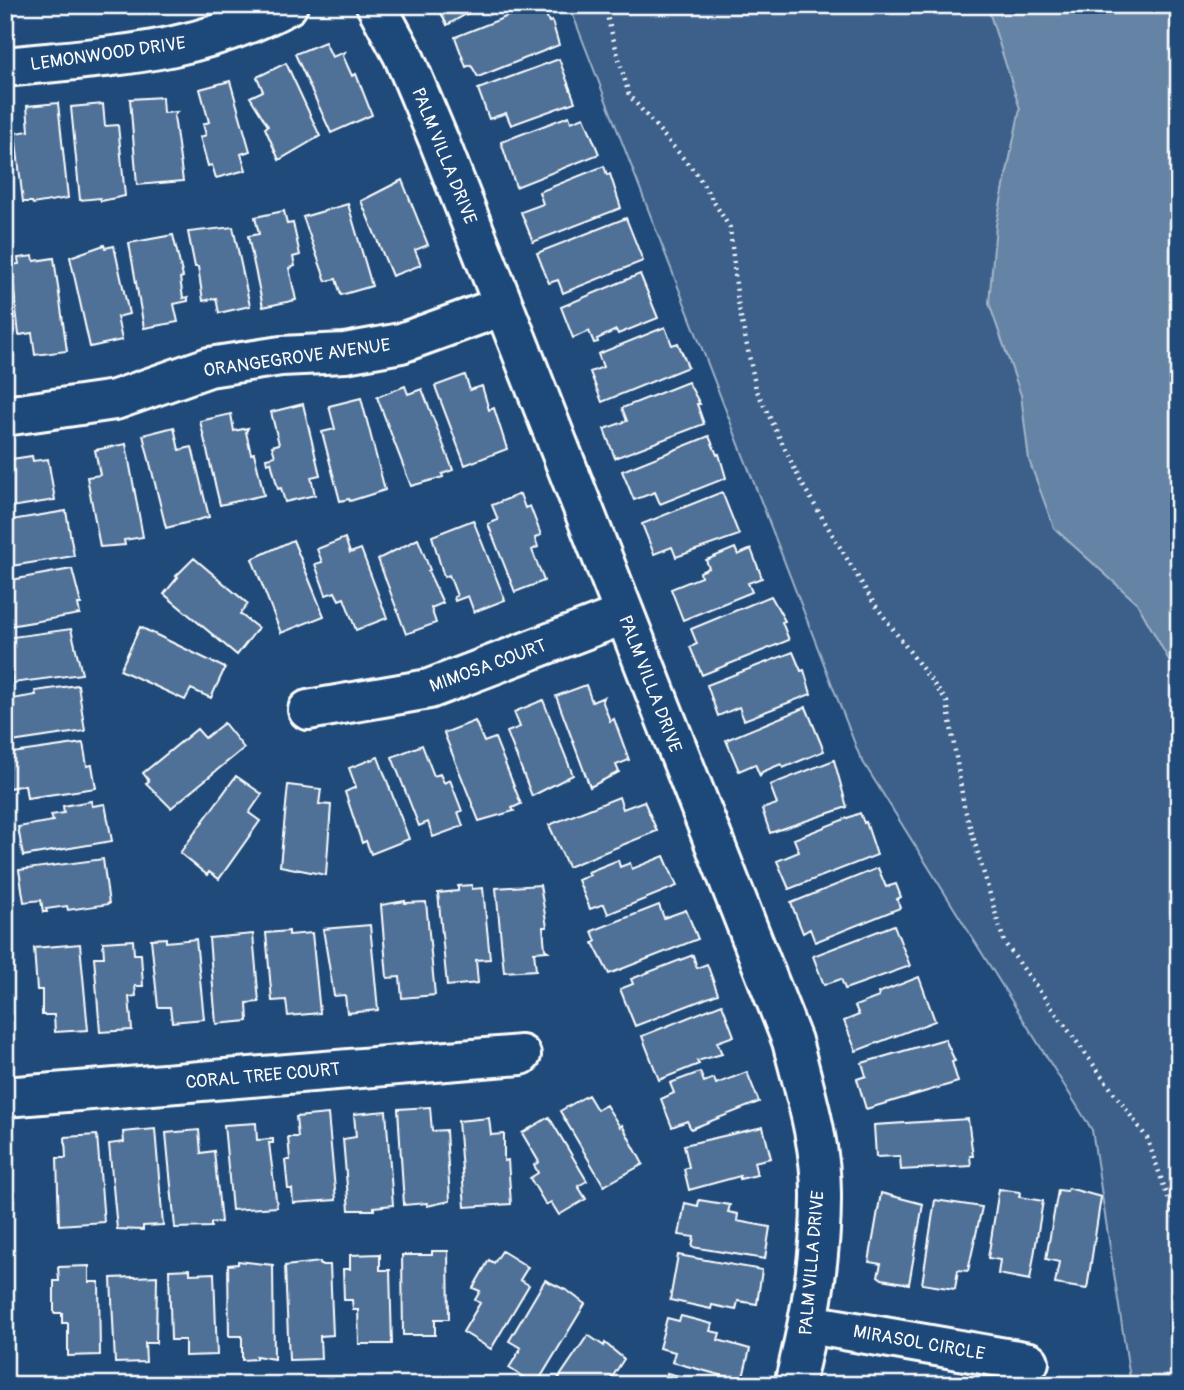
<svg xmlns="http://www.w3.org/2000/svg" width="1184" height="1390" font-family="Pangolin,sans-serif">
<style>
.green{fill:#3c618b;stroke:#9eb0c5;stroke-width:2}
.water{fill:#6583a4;stroke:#a3b5c8;stroke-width:2}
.building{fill:#507197;stroke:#fff;stroke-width:2}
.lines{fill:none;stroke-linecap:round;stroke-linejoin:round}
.street-casing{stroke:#fff;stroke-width:44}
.path{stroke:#fff;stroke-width:4.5;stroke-dasharray:2 5;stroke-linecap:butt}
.street{stroke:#1f4a7a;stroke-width:38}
.labels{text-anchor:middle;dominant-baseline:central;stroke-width:5;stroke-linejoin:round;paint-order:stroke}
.street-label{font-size:18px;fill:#fff;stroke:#1f4a7a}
</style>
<rect width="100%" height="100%" fill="#1f4a7a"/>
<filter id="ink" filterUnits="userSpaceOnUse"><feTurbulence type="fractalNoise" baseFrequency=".0143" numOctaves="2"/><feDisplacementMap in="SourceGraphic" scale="14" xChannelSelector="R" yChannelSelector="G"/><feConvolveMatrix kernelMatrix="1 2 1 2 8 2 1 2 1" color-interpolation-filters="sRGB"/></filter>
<g filter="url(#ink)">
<!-- green -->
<path class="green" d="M569,5H1179V1385H1131L1092,1130L860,757Z"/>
<!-- water -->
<path class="water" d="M987,5H1179V678L1137,603L1054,528L1029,460L1021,395L989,303L996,225L1020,109Z"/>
<!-- building -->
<path class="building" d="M437,5H482L447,25Z
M536,5H542L549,22L552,21L559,45L478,77L471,65L466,67L455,37Z
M325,42L332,57L345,52L343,56L352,76L356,74L372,115L331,133L295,54Z
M559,59L575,102L511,125L506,113L489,119L478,89Z
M286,63L320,136L279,160L265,128L268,126L250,97L263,91L257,77Z
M230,81L250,151L241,154L246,170L216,178L212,165L208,166L200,137L206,135L203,124L209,122L200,89Z
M162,97L163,113L177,112L174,116L183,181L137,185L130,99Z
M58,103L68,198L33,204L32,202H23L15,133L29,131L27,106Z
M103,104L105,126L118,125L125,196L101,201L100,198L80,200L71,107Z
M569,116L571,122L584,117L599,154L516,187L501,142Z
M604,166L607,175L610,174L621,208L533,242L521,212L543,204L539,192Z
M402,180L428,245L415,250L421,265L392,276L361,201Z
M348,204L372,286L341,295L336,279L326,281L303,217Z
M284,211L287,224L293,223L300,255L293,257L295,266L289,268L296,300L263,307L248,236L259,234L255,217Z
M626,218L643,261L563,293L558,280L549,283L537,253Z
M233,227L250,306L219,313L216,298L203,301L198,267H195L188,232Z
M173,235L183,277L180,278L183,298L188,297V301L174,304L178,322L144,328L129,243Z
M104,245L105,248L114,246L129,314L117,317L122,340L90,347L70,257Z
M33,256L34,261L54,258L67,351L35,355L32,333L19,335L11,265L19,264L18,258Z
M640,274L658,318L618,334L616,330L597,339L598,342L594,343L589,331L573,338L561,307Z
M665,327L672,345L678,343L688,367L602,402L590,372L603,367L598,354Z
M465,375L470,390L482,386L489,410L494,408L507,449L465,465L435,386Z
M688,382L700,404H697L704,424L615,458L604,429L627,421L622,408Z
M405,386L408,394L422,389L453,470L442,474L443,477L411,486L377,397Z
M361,398L385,490L350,501L349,499L340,501L322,432L335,429L329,406Z
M303,404L320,475L311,477L315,495L285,502L281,488L278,489L271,462L267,463L266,458L275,456L272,446L279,444L271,412Z
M231,414L234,431L248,428L246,432L251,454L254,453L264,495L220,505L200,421Z
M174,427L179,450L192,447L209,517L166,528L143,435Z
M709,436L717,455L719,454L726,478L660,504L655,492L634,500L622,471Z
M126,444L143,537L124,540L125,545L100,547L87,477L100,475L95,450Z
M32,456L33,461L48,459L55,500L5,508V460Z
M722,492L739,535L676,557L672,547L654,554L642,524Z
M520,494L525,508L530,506L541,535L535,538L538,547L532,550L544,581L515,592L488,524L498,520L492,505Z
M66,511L74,556L5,567V521Z
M473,520L505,600L474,612L468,596L455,601L454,597L457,596L449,575L444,577L432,536Z
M345,538L350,553L361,549L387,618L356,630L344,598L339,600L335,592L326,595L315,564L322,562L317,549Z
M418,539L430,570L428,571L443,603L431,608L436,623L406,634L378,559Z
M293,540L324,616L281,633L252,559Z
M735,548L738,555L751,549L762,578L748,583L752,592L683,620L671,589L701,577L700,572L709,568L706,560Z
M194,558L248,604L240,614L258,628L237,655L164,594L178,577L176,576Z
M72,569L81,604H78L80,614L9,626L5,611V581Z
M771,596L785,621L782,622L789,640L702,675L690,647L697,644L691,629Z
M140,627L225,668L211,698L191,689L185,700L120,670Z
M71,629L82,674L13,683L11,670L5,671V638Z
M793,652L801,671L804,670L811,694L744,720L739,707L718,716L707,685Z
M78,685L85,731L5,743V710L14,709L12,699L36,695L35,691Z
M586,685L592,702L604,697L602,700L610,721L614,719L629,760L616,765L619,772L590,787L556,696Z
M543,700L573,775L532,796L507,732L520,727L514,712Z
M806,707L824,751L783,768L781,764L762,772L760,776L755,764L739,771L726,740Z
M475,721L484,742L495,738L521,804L512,808L514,811L479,821L444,733Z
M224,723L244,748L171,808L146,783L149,781L143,773L197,729L205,738Z
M83,743L87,766L92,765L96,788L27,798L25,785L9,788L5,754Z
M422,745L434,776L440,774L444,783L450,780L462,811L458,812L463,826L433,837L428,822L419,826L392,757Z
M378,757L409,839L371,854L366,841L362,843L345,792L356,787L349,768Z
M834,760L847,807L770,833L762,809L777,804L770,785Z
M236,776L262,794L249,813L260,821L219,879L209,872L207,875L180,853Z
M288,785L321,789L319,804L331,805L326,875L280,866Z
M619,797L623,809L644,801L657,831L568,867L549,825Z
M91,801L92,806L105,804L112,841L23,856L18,827L53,821L51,815L64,813L63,806Z
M860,813L864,823L866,822L877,855L789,889L777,861L799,852L794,839Z
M664,856L677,886L608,914L604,904L590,909L578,880L590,875L588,872L618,860L620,867L630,863L632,869Z
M103,859L109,904L68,910L67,906L46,909L47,912H43L41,900L24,902L19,870Z
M878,868L886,887L896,884L901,897L897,899L900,908L815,942L810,929L803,933L791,903Z
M472,885V889L483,888L490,959L476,960L478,983L447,986L438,893L458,891V886Z
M540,885L547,927H543L545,949L548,951L534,952L536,970L504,972L496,888Z
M405,901V903L426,902L435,995L402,998L400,977L387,978L381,905Z
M659,905L664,918L686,910L698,939L609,974L593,943L596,941L592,931Z
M370,925L378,1010L347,1013L345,995L334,996L323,929Z
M894,925L910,966L845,989L841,979L824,985L813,956Z
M289,931V935L312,933L320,1013L288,1016L286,1000L272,1001L266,933Z
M253,934L259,1002L247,1003L248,1021L216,1024L209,938Z
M166,938V942L196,939L204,1019L172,1022L170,1007H158L151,939Z
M133,940L134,954H141L143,986H135L136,996L129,997L132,1030L100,1032L94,957H104L103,942Z
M80,944L88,1030L55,1032L54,1015H42V990H37L34,948Z
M693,955L697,968L707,964L718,994L635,1026L620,989L633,984L631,979Z
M919,977L935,1021L856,1051L844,1021L859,1015L855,1006L879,997L878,993Z
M722,1004L734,1036L717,1042L722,1054L697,1061L699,1064L659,1080L642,1036Z
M945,1039L955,1061L952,1062L958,1082L866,1109L857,1079L866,1076L862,1063Z
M700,1072L704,1082L714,1078L716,1084L747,1072L759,1102L691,1129L687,1121L672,1127L661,1099L674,1093L670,1083Z
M588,1095L597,1110L606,1105L620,1127L622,1125L643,1164L604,1186L560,1111Z
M430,1107L432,1131L446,1130L450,1201L427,1206V1203L404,1205L398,1109Z
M386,1111L393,1205L374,1207V1210H349L343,1139L356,1137L354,1114Z
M328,1114L336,1200L293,1203L292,1189H288L285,1160H290L288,1137H298L296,1117Z
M549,1117L587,1181L578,1186L586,1199L559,1215L551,1202L546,1205L530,1178L538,1173L534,1165L539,1162L522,1133Z
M489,1118L491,1135L504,1134V1161L508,1160L511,1204L465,1207L458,1121Z
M968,1119L973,1156H970L971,1166L901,1170L900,1156L876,1157L874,1125Z
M256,1123L257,1140L273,1139V1143H269L277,1207L232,1210L224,1125Z
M763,1127L771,1158L754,1162L757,1175L740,1179V1176L689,1190L684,1169L689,1167L684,1145Z
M155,1129L163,1225L143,1226V1230L117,1229L109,1144L124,1142L123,1132Z
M199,1130L201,1153L214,1151L221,1222L211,1223V1227L175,1228L166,1133Z
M97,1135L104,1222L59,1225L57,1158H66L65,1137Z
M1068,1188L1101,1197L1087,1289L1055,1284L1059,1262L1046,1259L1058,1190L1067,1191Z
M999,1189L1020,1192L1019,1197L1043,1201L1030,1280L998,1274L1000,1260L988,1258Z
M881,1193L923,1204L909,1284L882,1279L878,1276L881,1264L869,1262Z
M699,1200L730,1205L728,1212L738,1214L737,1221L770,1227L765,1259L692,1247L694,1237L679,1235L685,1203L698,1206Z
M935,1200L982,1207L968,1271L958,1270L955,1289L922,1284Z
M432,1251H448L449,1319H435V1335H403L402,1255H432Z
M502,1251L528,1267L520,1280L529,1285L491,1349L463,1332L480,1303L475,1300L480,1291L473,1288L489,1260L494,1263Z
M380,1254V1270H390L392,1344H359L358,1310H353L352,1300H344L343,1269H350V1255Z
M678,1255L762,1270L757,1304L738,1301L736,1310L712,1305L711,1309L670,1300Z
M238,1261L273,1265L274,1359L256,1356V1359L242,1360V1336H229L228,1265L238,1264Z
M320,1262V1265H330L333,1335L320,1336L321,1359L289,1360L285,1266Z
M89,1266V1282H99L100,1355L68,1356V1323H62V1313H54V1281H59L58,1267Z
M190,1269V1274L214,1273L217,1355L185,1356V1340H171L169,1270Z
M157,1276L156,1343H145L146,1362L115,1363L111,1278Z
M545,1280L568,1291L585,1304L536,1385L509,1368L521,1348L509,1341Z
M681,1316L712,1324L710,1331L720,1333L718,1340L750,1349L742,1381L672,1362L675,1352L659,1348L667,1318L679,1321Z
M588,1335L604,1346L605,1343L624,1359L607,1385H554Z
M667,1373L715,1385H648L649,1379L665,1383Z"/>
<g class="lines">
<defs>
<path id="street" d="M376,5L403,55L439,141L792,1041C805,1092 822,1146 821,1199C821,1261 809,1325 794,1385
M5,67C108,56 194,55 288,5
M5,416L115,400L209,367L281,356L345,353L401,343L503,306
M308,710L429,689L623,615
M5,1097L521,1055
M809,1324L1029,1362"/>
</defs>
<!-- street casing -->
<use href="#street" class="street-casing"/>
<!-- path -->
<path class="path" d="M604,5L629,95L696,173L730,228L738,303L756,389L802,484L873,602L947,702L964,806L1004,942L1147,1138L1179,1229"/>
<!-- street -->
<use href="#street" class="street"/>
</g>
</g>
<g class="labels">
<!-- street labels -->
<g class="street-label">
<text transform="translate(108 54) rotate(-8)">LEMONWOOD DRIVE</text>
<text transform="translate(444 156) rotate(68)">PALM VILLA DRIVE</text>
<text transform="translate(297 358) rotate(-8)">ORANGEGROVE AVENUE</text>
<text transform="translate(488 666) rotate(-20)">MIMOSA COURT</text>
<text transform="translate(650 684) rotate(69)">PALM VILLA DRIVE</text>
<text transform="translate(263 1076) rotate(-5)">CORAL TREE COURT</text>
<text transform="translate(812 1263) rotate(-85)">PALM VILLA DRIVE</text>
<text transform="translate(919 1343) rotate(10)">MIRASOL CIRCLE</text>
</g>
</g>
<!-- margin -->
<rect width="1184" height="1390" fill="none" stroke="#1f4a7a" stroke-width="28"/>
<rect x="14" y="14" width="1156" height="1362" fill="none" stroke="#fff" stroke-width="2.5" filter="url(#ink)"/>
</svg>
